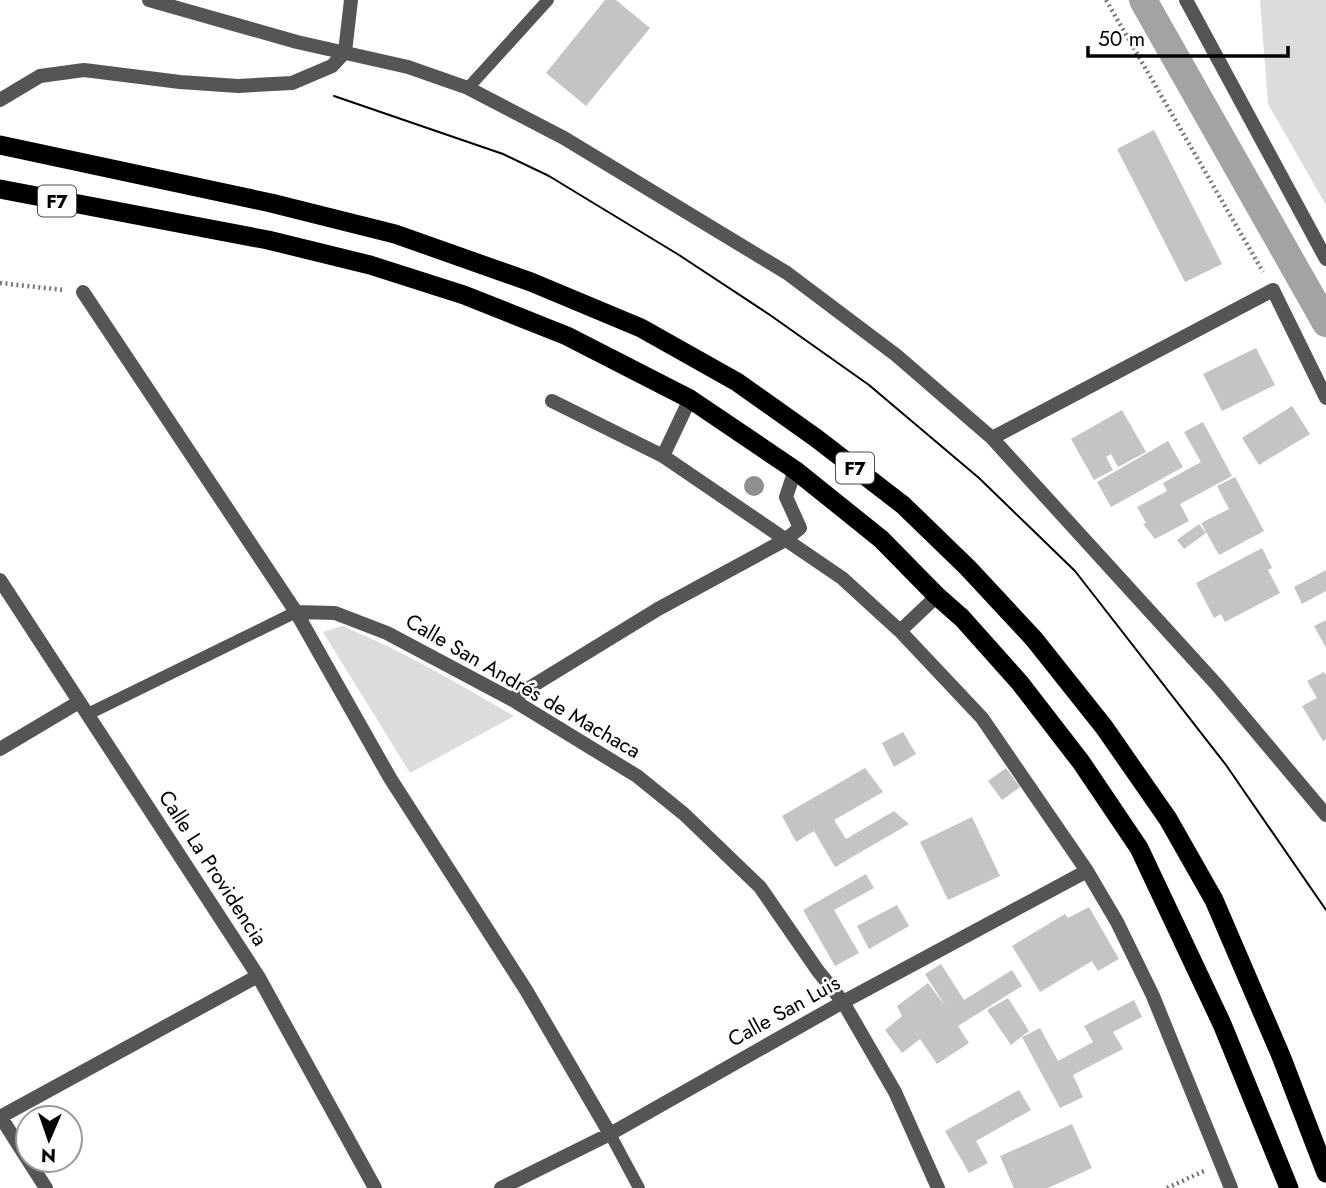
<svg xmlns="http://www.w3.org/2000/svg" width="1326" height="1188" font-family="Jost,sans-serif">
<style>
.green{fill:#dcdcdc}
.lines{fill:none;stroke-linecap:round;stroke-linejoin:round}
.canal{stroke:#a3a3a3;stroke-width:28}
.building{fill:#c4c4c4}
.path{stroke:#777;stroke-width:4.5;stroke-dasharray:2 3.5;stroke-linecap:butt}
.service{stroke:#555;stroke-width:12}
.minor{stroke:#555;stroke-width:14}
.tertiary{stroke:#555;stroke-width:14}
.trunk{stroke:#000;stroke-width:19}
.tram{stroke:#000;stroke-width:2}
.tree{fill:#8f8f8f}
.labels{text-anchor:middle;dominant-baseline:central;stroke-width:5;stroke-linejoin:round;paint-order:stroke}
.shield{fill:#fff;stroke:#4c4c4c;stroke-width:2}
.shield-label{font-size:19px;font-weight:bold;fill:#000}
.street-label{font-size:21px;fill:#000;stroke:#fff}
</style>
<rect width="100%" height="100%" fill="#fff"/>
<!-- green -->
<path class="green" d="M1260,0H1326V205L1268,104Z
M342,626C402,650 458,684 514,716L410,773L323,632Z"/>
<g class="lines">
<!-- canal -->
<path class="canal" d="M1143,0L1326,323"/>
</g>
<!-- building -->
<path class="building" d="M605,0H616L650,28L586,106L546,73Z
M1154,130L1222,264L1185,282L1117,149Z
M1256,348L1275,385L1222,411L1203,374Z
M1292,406L1310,434L1259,465L1242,438Z
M1122,410L1146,452L1118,467L1111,454L1106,457L1113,470L1094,480L1071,439Z
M1203,422L1232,476L1180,504L1189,521L1155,539L1143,524L1146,523L1137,507L1167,491L1163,483L1201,462L1184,432Z
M1168,441L1183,467L1111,507L1097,482Z
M1235,477L1264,531L1219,555L1201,523L1229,509L1217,486Z
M1199,524L1206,533L1184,549L1177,540Z
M1262,548L1272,568L1268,570L1280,593L1225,622L1221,614L1214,618L1196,583Z
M1326,570V591L1302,604L1294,587Z
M1326,620V648L1314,626Z
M1324,672L1326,675V739L1323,741L1302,706L1317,698L1307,681Z
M903,732L916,754L894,767L882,743Z
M865,768L883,792L834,820L846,839L894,811L909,824L835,867L814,831L796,842L782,816Z
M1006,768L1020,787L1002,800L988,781Z
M972,817L1000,876L948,900L920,842Z
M866,874L874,888L834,910L859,953L835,966L803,910Z
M897,905L909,926L869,949L857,926Z
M1089,907L1119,959L1098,971L1092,961L1040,992L1012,946L1065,914L1068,918Z
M941,964L964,1000L1012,970L1022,986L958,1026L969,1043L937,1064L920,1039L902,1053L885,1030L902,1016L897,1006L928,983L946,1007L925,974Z
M1008,998L1029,1031L1011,1045L987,1010Z
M1134,1000L1142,1017L1113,1032L1123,1049L1073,1075L1083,1097L1060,1108L1022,1037L1040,1028L1058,1061L1093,1042L1084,1026Z
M1019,1090L1031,1110L976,1141L988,1163L969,1173L945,1131Z
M1072,1124L1092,1168L1048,1188H1014L1000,1156Z"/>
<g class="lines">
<!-- path -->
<path class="path" d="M1106,0L1263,272
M0,283L64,290
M1167,1188L1204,1171"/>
<!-- service -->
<path class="service" d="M468,88L548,0
M88,714L296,612
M610,1134L639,1188"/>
<!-- minor -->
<path class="minor" d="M149,0L297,42L408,67L468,88L564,138L787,273L896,355L992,438L1217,685L1326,815
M1186,0L1326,259
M83,292L296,612L390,778L526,990L610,1134
M552,401L663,456L842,578L900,631L982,718L1087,871L1117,922L1153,996L1231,1188
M992,438L1273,290L1326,398
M663,456L690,399
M0,580L258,976L375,1188
M296,612L335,613L387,633L511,699L637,776L684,814L760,887L818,971L843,1002L895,1092L938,1188
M900,631L937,596
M511,699L658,609L785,540L800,528L786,497L795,470
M0,749L79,702
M0,1116L28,1160
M0,1117L258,976
M28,1160L46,1188
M501,1188L610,1134L843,1002L1087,871"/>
<!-- tertiary -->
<path class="tertiary" d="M0,100L40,76L84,70L180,82L238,86L292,83L332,66L345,52L351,0"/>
<!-- trunk -->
<path class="trunk" d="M0,145L271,203L395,234L531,282L641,328L737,382L816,438L903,505L968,568L1034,639L1104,727L1168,819L1214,900L1281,1056L1326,1173
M0,189L268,240L370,265L464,295L567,336L690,399L795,470L881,539L937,596L962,618L1020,683L1081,762L1139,848L1222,1024L1289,1188"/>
<!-- tram -->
<path class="tram" d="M334,96L503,154L549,176L679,255L770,315L869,385L979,478L1075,571L1226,765L1326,910"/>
</g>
<!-- trees -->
<circle class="tree" cx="754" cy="486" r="10"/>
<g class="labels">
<!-- shield labels -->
<g class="shield">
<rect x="38" y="185.5" width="38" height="31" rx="5"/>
<rect x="836" y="452.5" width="38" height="31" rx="5"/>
</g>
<g class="shield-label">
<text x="57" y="201">F7</text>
<text x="855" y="468">F7</text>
</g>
<!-- street labels -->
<g class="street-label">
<text transform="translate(523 686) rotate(30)">Calle San Andrés de Machaca</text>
<text transform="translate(213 868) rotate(57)">Calle La Providencia</text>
<text transform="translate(784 1011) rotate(-29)">Calle San Luis</text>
</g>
</g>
<!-- north arrow -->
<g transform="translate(49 1139) rotate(182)"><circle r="33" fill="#ffffff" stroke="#999999" stroke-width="2"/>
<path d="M0-5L12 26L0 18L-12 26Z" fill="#000000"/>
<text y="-10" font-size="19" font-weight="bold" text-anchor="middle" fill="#000000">N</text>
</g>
<!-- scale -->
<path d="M1088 46v10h200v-10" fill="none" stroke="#000000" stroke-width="3.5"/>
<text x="1098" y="46" font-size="21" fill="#000000" stroke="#ffffff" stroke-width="5" paint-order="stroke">50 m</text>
</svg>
